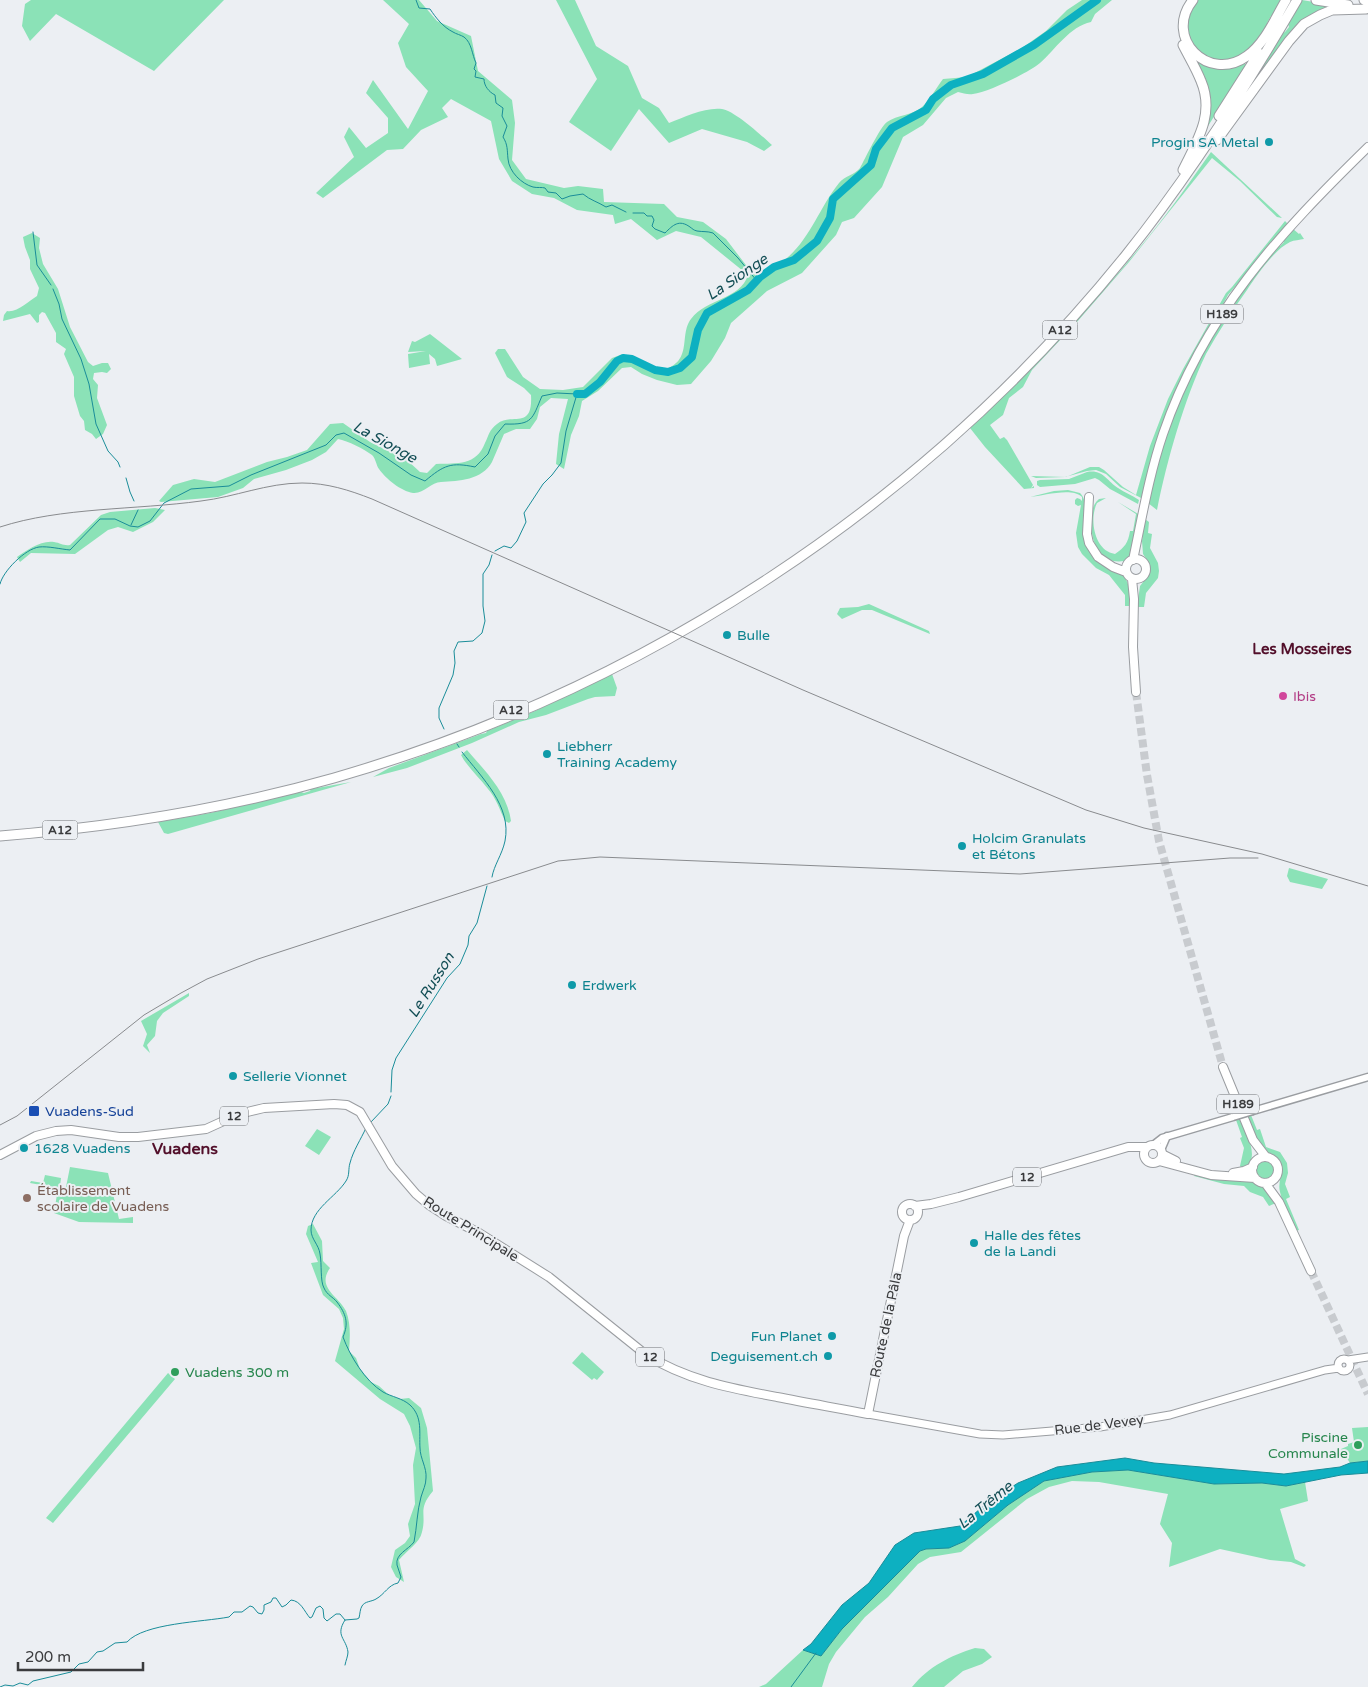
<svg xmlns="http://www.w3.org/2000/svg" width="1368" height="1687" font-family="'Varela Round',sans-serif">
<style>
.green{fill:#8be2b7}
.water{fill:#0db0c1;stroke:#1a8d99}
.lines{fill:none;stroke-linecap:round;stroke-linejoin:round}
.stream{stroke:#1a8d99;stroke-width:1}
.river{stroke:#0db0c1;stroke-width:8}
.trunk-tunnel{stroke:#c8cbcf;stroke-width:8;stroke-dasharray:8 4;stroke-linecap:butt}
.tertiary-casing{stroke:#9a9da1;stroke-width:9}
.secondary-casing{stroke:#9a9da1;stroke-width:9}
.primary-casing{stroke:#9a9da1;stroke-width:10}
.trunk-casing{stroke:#9a9da1;stroke-width:10}
.motorway-casing{stroke:#9a9da1;stroke-width:11}
.tertiary{stroke:#fff;stroke-width:6}
.secondary{stroke:#fff;stroke-width:7}
.primary{stroke:#fff;stroke-width:8}
.trunk{stroke:#fff;stroke-width:8}
.motorway{stroke:#fff;stroke-width:9}
.rail{stroke:#898b8e;stroke-width:1}
.tertiary-bridge-casing{stroke:#9a9da1;stroke-width:9;stroke-linecap:butt}
.tertiary-bridge{stroke:#fff;stroke-width:6}
.culture-dot{fill:#0f9aa8;stroke:#eceff3;stroke-width:2}
.hotel-dot{fill:#d1479c;stroke:#eceff3;stroke-width:2}
.transit-dot{fill:#1a4fb4;stroke:#eceff3;stroke-width:2}
.education-dot{fill:#8d6e63;stroke:#eceff3;stroke-width:2}
.leisure-dot{fill:#2e9e5b;stroke:#eceff3;stroke-width:2}
.labels{text-anchor:middle;dominant-baseline:central;stroke-width:4;stroke-linejoin:round;paint-order:stroke}
.shield{fill:#eceff3;stroke:#6f7174;stroke-width:1}
.shield-label{font-size:12px;font-weight:bold;fill:#3a3b3d}
.culture-label{font-size:14px;fill:#0d838f;stroke:#eceff3;text-anchor:start}
.hotel-label{font-size:14px;fill:#b23c85;stroke:#eceff3;text-anchor:start}
.transit-label{font-size:14px;fill:#164399;stroke:#eceff3;text-anchor:start}
.education-label{font-size:14px;fill:#785e54;stroke:#eceff3;text-anchor:start}
.street-label{font-size:14px;fill:#3a3b3d;stroke:#eceff3}
.leisure-label{font-size:14px;fill:#27864d;stroke:#eceff3;text-anchor:start}
.water-label{font-size:15px;font-style:italic;fill:#134e55;stroke:#eceff3}
.neighbourhood-label{font-size:15px;font-weight:bold;fill:#520f2a;stroke:#eceff3}
.quarter-label{font-size:16px;font-weight:bold;fill:#520f2a;stroke:#eceff3}
</style>
<rect width="100%" height="100%" fill="#eceff3"/>
<!-- green -->
<path class="green" d="M31,0H224L154,71L56,14L30,41L22,26L25,4Z
M383,0H419L437,21L471,36L478,71L512,100L515,123L512,160L526,179L564,188L578,186L603,189L604,202L664,204L677,217L703,222L726,239L752,273C803,266 812,217 839,183C844,176 855,175 860,168C865,159 880,127 887,122C897,115 913,115 922,107C930,100 936,88 943,79L967,77L1022,48L1046,31L1067,10L1082,0H1112L1095,14L1091,22C1070,26 1055,50 1040,63C1028,73 988,92 973,94C968,95 963,93 958,92L946,98L923,125L903,137L882,187L854,218L842,222L836,235L802,273L767,291L731,323L725,338L711,361L691,384L677,385L657,380L642,374L631,367L622,368L598,391L582,401L579,416L571,435L564,469L556,464L559,434L568,399L551,398L540,407L537,419L530,429H516L504,434C500,443 496,453 492,462C482,480 459,481 441,482C431,482 424,494 413,493C401,491 386,479 379,469C376,465 376,459 372,455C364,449 348,441 338,439L326,452L312,460L286,470L254,479L243,488L218,497L161,502L159,501L173,485L194,479L215,482L267,462L287,457L307,450L330,424L343,423L370,442L408,461L420,472L427,473L436,464C458,463 476,466 485,443C489,435 489,430 497,424C512,412 533,431 531,395L524,388L507,377L495,353L498,349H505L523,377L540,389L563,390L583,387L612,358L623,354L642,362L659,371C695,363 678,336 691,319C707,298 740,300 748,275L701,237L676,231L657,240L631,219L615,224L613,215L577,210L554,198L532,194L512,181L499,159L491,121L451,99L442,108L448,117L421,130L403,149L387,150L323,198L316,193L354,157L344,137L349,127L366,148L388,133V118L366,93L373,80L408,129L428,91L406,67L398,43L409,24Z
M556,0H575L596,46L628,66L642,98L659,108L669,123C685,117 705,107 722,109C735,111 762,136 772,145L764,151L747,142L702,129L669,143L639,109L611,151L569,122L597,79Z
M1197,0H1283L1274,16H1271L1267,23L1268,25L1254,46L1237,59L1213,61L1192,46L1186,22Z
M1302,0L1331,5L1316,14L1246,93L1283,33L1285,32L1289,27L1288,24Z
M1187,46L1200,60L1243,61L1246,65L1205,131L1208,116Z
M1211,152L1282,218L1277,217L1240,181L1212,158L1129,262L1077,322L1032,370L1023,387L1009,398L1003,415L990,425L1000,439L1004,437L1007,440L1033,485L1031,488L1034,486V488L1024,489L985,447L970,428C1034,368 1095,303 1150,235C1172,208 1191,180 1211,152Z
M1285,221L1288,224L1228,295L1198,350L1143,499L1120,487L1106,474L1096,470L1087,471L1065,477L1036,478L1031,476L1066,477L1090,467H1099L1104,470L1123,487L1136,495L1150,446L1168,399L1183,369L1226,293L1232,287Z
M1292,228L1299,234L1300,233L1304,239C1300,240 1294,240 1290,242C1275,249 1256,276 1247,290C1232,311 1218,332 1206,354C1184,400 1167,460 1157,510L1148,503C1153,481 1159,459 1166,437C1190,365 1231,303 1278,244L1280,246L1284,242L1282,240Z
M32,233L40,238L39,248L43,264L58,289L70,327L88,362L93,366L102,363H108L111,369L107,373L102,372L94,373L93,379L98,385L97,398L107,425L103,434L96,439L92,434L85,430L84,421L80,416L74,396V377L64,354L66,349L56,342V333L45,313L42,312L39,315V322L37,323L30,314L3,321L4,315L7,311C17,313 29,301 37,296L39,288L30,269V260L25,247L23,237Z
M430,334L462,359L437,366L435,359L429,354L430,364L409,368L408,354L426,351L408,352L412,341L415,342Z
M1087,472C1103,469 1107,481 1118,488C1125,493 1132,495 1139,500L1138,504L1110,489L1099,480L1095,478L1075,484L1040,487L1037,485V481L1040,480L1069,479Z
M1068,490L1080,493C1092,504 1077,529 1088,549C1104,579 1131,556 1131,606H1125V595L1109,575L1096,568L1082,554L1078,547L1076,533L1081,505L1078,506L1075,504V500L1077,498L1080,499L1082,501V497C1072,487 1043,496 1030,497L1054,491Z
M1106,498L1097,503C1089,519 1094,551 1115,554C1125,547 1128,543 1130,531H1133L1136,514L1118,502L1140,515L1132,553L1124,561C1098,565 1089,538 1092,517C1092,510 1093,504 1099,499Z
M155,508L165,510L153,522L133,532L118,527L108,530L75,554L31,553L20,562L17,557C27,550 41,540 54,542C61,543 63,546 70,545L101,515L110,512Z
M1145,519L1149,522L1148,533L1152,534L1150,548L1158,563L1159,571L1158,578L1146,593L1144,607H1137L1140,586L1148,576L1150,570L1149,563L1143,554L1142,541Z
M869,604L929,631L930,634L872,610H862L842,619L837,614L840,608L858,607Z
M612,674L617,688L615,696L595,697L588,699L546,715L519,722L472,743L407,768L373,777L389,768L481,734L486,733L487,731L535,711Z
M467,750C485,771 507,792 511,821L509,823L505,821C500,810 496,798 488,789C479,777 468,768 461,755Z
M351,782L168,834L164,833L158,822L210,813L301,792L304,793L310,791L311,789Z
M1289,868L1328,879L1322,889L1290,882L1287,876Z
M189,993V996L163,1013L157,1021L155,1036L147,1045L150,1053L143,1046L147,1034L141,1021Z
M1251,1115L1257,1130L1260,1129L1266,1147L1280,1152L1287,1163L1288,1173L1285,1184L1290,1197L1286,1199L1299,1230L1296,1231C1290,1218 1283,1205 1280,1192C1277,1181 1285,1171 1280,1161C1276,1155 1269,1155 1264,1151C1255,1142 1251,1128 1247,1116Z
M1240,1118C1245,1132 1263,1160 1242,1169L1240,1166L1244,1148L1240,1138L1242,1137L1236,1120Z
M317,1129L331,1137L319,1155L305,1146Z
M1255 1170a10 10 0 1 1 20 0a10 10 0 1 1-20 0Z
M70,1167L108,1173L119,1219L133,1217V1223L79,1222L54,1213L58,1188L30,1183L31,1181L43,1183L45,1175L61,1178L60,1186L66,1187Z
M1195,1174L1252,1181L1264,1187L1276,1203L1269,1206L1263,1197L1250,1192L1244,1186L1224,1184L1194,1176Z
M313,1224L322,1241L323,1261L330,1268C316,1288 339,1296 346,1311C351,1324 350,1338 349,1351L356,1358L360,1369L371,1382L379,1386L389,1395L400,1399L409,1398L421,1408L427,1428L433,1491C417,1510 427,1513 422,1532C420,1543 406,1551 399,1560L404,1582L396,1577L391,1567L395,1550L405,1543L410,1536L408,1524L415,1504L413,1465L416,1448L410,1426L404,1414L380,1399L335,1361L344,1329L343,1318L339,1309L323,1295L311,1263L318,1262L306,1234L308,1226Z
M582,1352L604,1372L597,1380L594,1378L592,1380L572,1363Z
M168,1373L175,1379L53,1523L46,1518Z
M1368,1427V1461L1350,1463L1341,1449L1348,1446V1444L1354,1442L1352,1428Z
M1128,1470L1214,1484L1262,1483L1286,1486L1305,1482L1308,1501L1280,1509L1295,1559L1306,1565L1304,1567L1291,1562L1270,1560L1220,1549L1169,1567L1172,1543L1160,1524L1168,1494L1099,1482L1072,1481L1049,1487L1027,1499L961,1552L930,1557L918,1564L888,1597L865,1617L836,1652L829,1664L822,1687H759L766,1684L803,1650L821,1656L842,1629L920,1551L926,1549L949,1548L965,1541L1008,1505L1044,1481L1092,1472Z
M975,1648L984,1649L992,1657L982,1664L963,1671L944,1687H912C929,1666 950,1656 975,1648Z"/>
<!-- water -->
<path class="water" d="M1125,1458L1154,1463L1284,1474L1340,1467L1350,1463L1368,1461V1473L1341,1475L1286,1486L1262,1483L1214,1484L1128,1470L1092,1472L1044,1481L1008,1505L965,1541L949,1548L926,1549L920,1551L842,1629L821,1656L803,1650L811,1644L842,1605L869,1583L895,1545L914,1533L960,1526L987,1503L1018,1483L1057,1467Z"/>
<g class="lines">
<!-- stream -->
<path class="stream" d="M416,0L419,8L430,9C436,18 443,27 453,32C456,34 461,35 464,37C472,43 472,55 476,63L474,69L476,71L475,77L484,79C484,86 489,92 495,95L496,103L503,108L502,116L507,126L503,137C508,145 507,150 508,159C509,172 522,184 533,187C537,188 542,187 545,188L548,192L556,193L562,199L570,196L583,194C590,200 598,202 606,207L612,205L626,212
M633,213H644L647,216H652L654,220L652,226L655,229L665,233C673,225 679,219 690,227C693,229 693,230 697,231C703,232 707,231 713,233L738,258L757,281
M33,232L37,265L51,285
M53,289L59,304L62,319L81,359L89,384L96,424L108,451L118,462L120,467
M126,478L130,492L134,501
M131,525L138,510
M0,584C3,571 25,549 39,547C48,546 60,549 70,550L100,519H115L130,526L138,527L150,521L164,503L191,489L229,486L251,475L326,445L336,435L344,433L379,453L411,475L425,481C444,465 451,462 475,467L488,454L495,436L505,424C533,425 532,419 542,396L557,393L577,394L566,431L561,463L552,475L543,484L524,513L526,522L517,541L511,548L504,546L495,551
M444,729L439,718V708L453,675L455,663L454,651L458,642L473,641L482,633L485,621L483,606V574L489,565L492,555
M457,744L459,747
M462,752C482,778 512,806 505,841C502,855 494,865 492,877
M391,1092L392,1070L396,1058L447,978L460,964L468,945L469,936L477,923L487,886
M371,1122L388,1104L391,1096
M345,1665C346,1660 348,1656 348,1652C346,1638 335,1636 345,1620L357,1619L359,1618C360,1614 360,1609 362,1606C365,1601 371,1602 376,1599C385,1594 388,1585 398,1583L401,1577C400,1573 398,1569 397,1565C395,1554 408,1550 414,1542C417,1527 417,1511 421,1497C423,1490 426,1485 426,1478C427,1468 420,1458 420,1448C419,1433 423,1417 410,1405C402,1398 392,1397 383,1392C365,1381 350,1356 343,1337C349,1323 346,1314 337,1302C333,1297 327,1295 324,1288C320,1281 322,1264 320,1254C319,1245 311,1239 311,1230C311,1209 336,1197 346,1181C350,1175 348,1169 350,1163C353,1151 361,1139 366,1128
M0,1687L5,1685L13,1686L20,1683L28,1685L33,1681L71,1672L79,1664L88,1662L97,1652L103,1651L115,1643L127,1642C144,1623 203,1622 229,1617L234,1612H242L250,1606L253,1607L258,1613L262,1614L264,1610V1605L271,1602L273,1598H276L282,1607L286,1605L291,1600C301,1601 304,1611 310,1618L312,1617L316,1608L320,1606L323,1609L324,1618L327,1621L336,1614H340L345,1620
M791,1687L816,1653"/>
<!-- river -->
<path class="river" d="M577,394H585L600,382L617,361L623,358L632,359L655,370L668,372L680,368L692,357L698,330L707,313L748,290L760,277L774,267L794,260L817,241L830,218L833,199L871,165L876,149L892,128L926,110L933,99L951,85L983,74L1034,45L1097,0"/>
<!-- trunk-tunnel -->
<path class="trunk-tunnel" d="M1136,692L1147,775L1159,841L1223,1067
M1311,1271L1368,1394"/>
<defs>
<path id="tertiary" d="M1253,1111L1368,1077
M1153,1145L1162,1138L1233,1117
M1161,1150L1167,1136"/>
<path id="secondary" d="M1338 1365a6 6 0 1 1 12 0a6 6 0 1 1-12 0Z
M1348,1360L1368,1357
M868,1414L980,1434L1003,1435L1100,1427L1170,1415L1325,1370L1339,1368"/>
<path id="primary" d="M1144 1154a9 9 0 1 1 18 0a9 9 0 1 1-18 0Z
M0,1155L36,1136L56,1131L71,1130L119,1137H138L206,1129L239,1114L264,1108L334,1104L347,1105L360,1112L392,1166L416,1194L429,1205L446,1216L479,1233L549,1277L645,1354C686,1380 729,1388 777,1397C807,1403 837,1408 868,1414L904,1236L910,1220
M902 1212a8 8 0 1 1 16 0a8 8 0 1 1-16 0Z
M915,1206L931,1204L959,1197L1128,1147H1146"/>
<path id="trunk" d="M1089,497L1087,534L1089,543L1098,557L1113,567L1126,572
M1126 569a10 10 0 1 1 20 0a10 10 0 1 1-20 0Z
M1133,560C1142,518 1149,475 1163,434C1204,314 1279,234 1368,147
M1132,579L1134,599L1133,647L1136,692
M1223,1067L1253,1140L1266,1157
M1162,1154L1176,1161
M1252 1170a13 13 0 1 1 26 0a13 13 0 1 1-26 0Z
M1159,1161L1211,1175L1255,1178
M1233,1173L1244,1171L1253,1167
M1265,1183L1279,1202L1311,1271"/>
<path id="motorway" d="M1193,0C1163,37 1208,84 1247,56C1265,43 1275,19 1286,0
M1316,0L1348,5
M1364,0L1368,2
M1219,116L1259,53
M1217,140L1289,41L1304,24L1320,15L1332,10L1366,9
M1183,170C1197,141 1215,114 1201,81C1196,68 1189,57 1183,45
M0,836C113,827 225,809 334,778C643,689 924,506 1126,255C1190,175 1245,89 1297,0"/>
</defs>
<!-- tertiary casing -->
<use href="#tertiary" class="tertiary-casing"/>
<!-- secondary casing -->
<use href="#secondary" class="secondary-casing"/>
<!-- primary casing -->
<use href="#primary" class="primary-casing"/>
<!-- trunk casing -->
<use href="#trunk" class="trunk-casing"/>
<!-- motorway casing -->
<use href="#motorway" class="motorway-casing"/>
<!-- tertiary -->
<use href="#tertiary" class="tertiary"/>
<!-- secondary -->
<use href="#secondary" class="secondary"/>
<!-- primary -->
<use href="#primary" class="primary"/>
<!-- trunk -->
<use href="#trunk" class="trunk"/>
<!-- motorway -->
<use href="#motorway" class="motorway"/>
<!-- rail -->
<path class="rail" d="M0,527C61,507 136,510 201,501C235,497 267,483 302,483C327,483 349,490 372,499L803,690L1086,810L1144,828L1262,854L1368,886
M0,1125L17,1116L144,1015L181,993L207,979L258,959L558,861L600,857L1020,874L1230,858H1258"/>
<defs>
<path id="tertiary-bridge" d="M1233,1117L1253,1111"/>
</defs>
<!-- tertiary-bridge casing -->
<use href="#tertiary-bridge" class="tertiary-bridge-casing"/>
<!-- tertiary-bridge -->
<use href="#tertiary-bridge" class="tertiary-bridge"/>
</g>
<!-- markers -->
<g class="culture-dot">
<circle cx="1269" cy="142" r="5"/>
<circle cx="727" cy="635" r="5"/>
<circle cx="547" cy="754" r="5"/>
<circle cx="962" cy="846" r="5"/>
<circle cx="572" cy="985" r="5"/>
<circle cx="233" cy="1076" r="5"/>
<circle cx="24" cy="1148" r="5"/>
<circle cx="974" cy="1243" r="5"/>
<circle cx="832" cy="1336" r="5"/>
<circle cx="828" cy="1356" r="5"/>
</g>
<circle class="hotel-dot" cx="1283" cy="696" r="5"/>
<rect class="transit-dot" x="28" y="1105" width="12" height="12" rx="2.5"/>
<circle class="education-dot" cx="27" cy="1198" r="5"/>
<g class="leisure-dot">
<circle cx="175" cy="1372" r="5"/>
<circle cx="1358" cy="1445" r="5"/>
</g>
<g class="labels">
<!-- shield labels -->
<g class="shield">
<rect x="1201" y="304.5" width="42" height="19" rx="4"/>
<rect x="1042.5" y="320.5" width="35" height="19" rx="4"/>
<rect x="493.5" y="700.5" width="35" height="19" rx="4"/>
<rect x="42.5" y="820.5" width="35" height="19" rx="4"/>
<rect x="1217" y="1094.5" width="42" height="19" rx="4"/>
<rect x="220" y="1106.5" width="28" height="19" rx="4"/>
<rect x="1013" y="1167.5" width="28" height="19" rx="4"/>
<rect x="636" y="1347.5" width="28" height="19" rx="4"/>
</g>
<g class="shield-label">
<text x="1222" y="314">H189</text>
<text x="1060" y="330">A12</text>
<text x="511" y="710">A12</text>
<text x="60" y="830">A12</text>
<text x="1238" y="1104">H189</text>
<text x="234" y="1116">12</text>
<text x="1027" y="1177">12</text>
<text x="650" y="1357">12</text>
</g>
<!-- culture labels -->
<g class="culture-label">
<text x="1259" y="142" text-anchor="end">Progin SA Metal</text>
<text x="737" y="635">Bulle</text>
<text x="557" y="746">Liebherr<tspan x="557" dy="16">Training Academy</tspan></text>
<text x="972" y="838">Holcim Granulats<tspan x="972" dy="16">et Bétons</tspan></text>
<text x="582" y="985">Erdwerk</text>
<text x="243" y="1076">Sellerie Vionnet</text>
<text x="34" y="1148">1628 Vuadens</text>
<text x="984" y="1235">Halle des fêtes<tspan x="984" dy="16">de la Landi</tspan></text>
<text x="822" y="1336" text-anchor="end">Fun Planet</text>
<text x="818" y="1356" text-anchor="end">Deguisement.ch</text>
</g>
<!-- hotel labels -->
<g class="hotel-label">
<text x="1293" y="696">Ibis</text>
</g>
<!-- transit labels -->
<g class="transit-label">
<text x="45" y="1111">Vuadens-Sud</text>
</g>
<!-- education labels -->
<g class="education-label">
<text x="37" y="1190">Établissement<tspan x="37" dy="16">scolaire de Vuadens</tspan></text>
</g>
<!-- street labels -->
<g class="street-label">
<text transform="translate(471 1229) rotate(32)">Route Principale</text>
<text transform="translate(886 1325) rotate(-78)">Route de la Pâla</text>
<text transform="translate(1099 1425) rotate(-7)">Rue de Vevey</text>
</g>
<!-- leisure labels -->
<g class="leisure-label">
<text x="185" y="1372">Vuadens 300 m</text>
<text x="1348" y="1437" text-anchor="end">Piscine<tspan x="1348" dy="16">Communale</tspan></text>
</g>
<!-- water labels -->
<g class="water-label">
<text transform="translate(737 277) rotate(-34)">La Sionge</text>
<text transform="translate(385 442) rotate(29)">La Sionge</text>
<text transform="translate(431 985) rotate(-58)">Le Russon</text>
<text transform="translate(985 1505) rotate(-39)">La Trême</text>
</g>
<!-- neighbourhood labels -->
<g class="neighbourhood-label">
<text x="1302" y="649">Les Mosseires</text>
</g>
<!-- quarter labels -->
<g class="quarter-label">
<text x="185" y="1149">Vuadens</text>
</g>
</g>
<!-- scale -->
<path d="M18 1662v8h125v-8" fill="none" stroke="#3a3b3d" stroke-width="2.5"/>
<text x="25" y="1662" font-size="15" fill="#3a3b3d" stroke="#eceff3" stroke-width="4" paint-order="stroke">200 m</text>
</svg>
